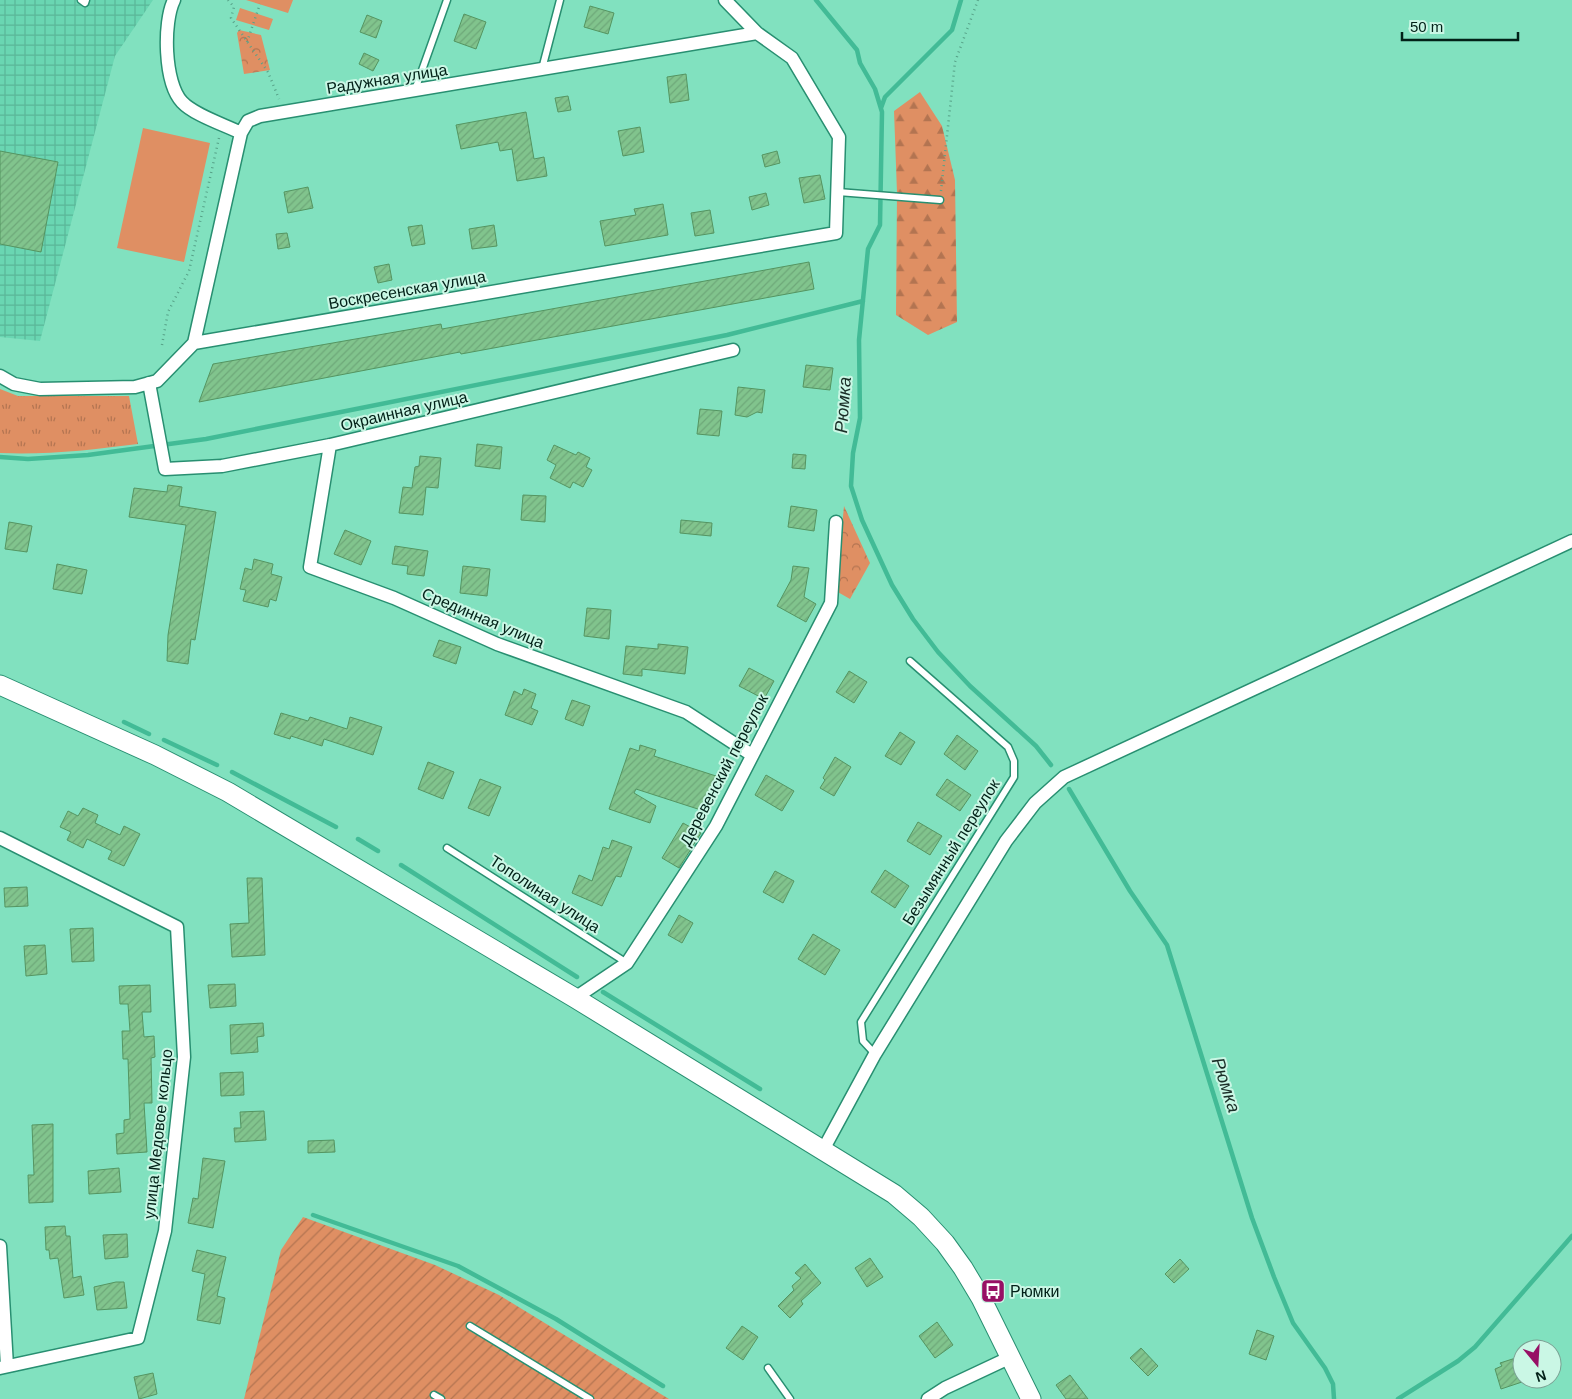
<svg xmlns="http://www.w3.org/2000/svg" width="1572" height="1399" font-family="Helvetica,sans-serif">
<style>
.industrial{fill:url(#industrial-grid)}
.grass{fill:url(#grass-tufts)}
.forest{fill:url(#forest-firs)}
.park{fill:url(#park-crowns)}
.garden{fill:url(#garden-furrows)}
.pitch{fill:#df8f63}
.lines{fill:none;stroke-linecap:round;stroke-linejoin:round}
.stream{stroke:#42bb96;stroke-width:4.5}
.building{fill:url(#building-hatch);stroke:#549561}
.service-casing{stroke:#288f71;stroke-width:9}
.minor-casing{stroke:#288f71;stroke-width:15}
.secondary-casing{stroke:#288f71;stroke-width:21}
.path{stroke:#57a288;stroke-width:2.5;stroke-dasharray:1 4;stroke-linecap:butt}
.service{stroke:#fff;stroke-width:6}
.minor{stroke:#fff;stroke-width:12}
.secondary{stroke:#fff;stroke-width:19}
.labels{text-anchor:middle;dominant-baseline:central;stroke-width:4;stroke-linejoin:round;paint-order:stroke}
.street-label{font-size:16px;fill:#022118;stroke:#caf7e5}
.poi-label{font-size:16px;fill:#022118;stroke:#caf7e5;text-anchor:start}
.water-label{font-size:18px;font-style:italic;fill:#1b2f28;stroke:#caf7e5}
</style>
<defs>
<pattern id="industrial-grid" width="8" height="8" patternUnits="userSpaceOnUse" patternTransform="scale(1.25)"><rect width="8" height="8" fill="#6ad6b2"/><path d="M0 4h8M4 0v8" fill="none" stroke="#5ab798"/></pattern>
<pattern id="grass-tufts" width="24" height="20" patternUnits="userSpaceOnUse" patternTransform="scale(1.25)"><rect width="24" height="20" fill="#df8f63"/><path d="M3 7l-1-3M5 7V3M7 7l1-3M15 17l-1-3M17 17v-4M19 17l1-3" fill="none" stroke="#b37451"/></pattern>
<pattern id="forest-firs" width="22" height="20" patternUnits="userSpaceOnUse" patternTransform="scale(1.25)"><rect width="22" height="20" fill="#df8f63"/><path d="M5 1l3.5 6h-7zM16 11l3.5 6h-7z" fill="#b37451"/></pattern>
<pattern id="park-crowns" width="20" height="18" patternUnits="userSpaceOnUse" patternTransform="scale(1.25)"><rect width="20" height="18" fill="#df8f63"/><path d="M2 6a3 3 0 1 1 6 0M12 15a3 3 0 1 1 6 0" fill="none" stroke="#b37451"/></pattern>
<pattern id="garden-furrows" width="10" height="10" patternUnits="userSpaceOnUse" patternTransform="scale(1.25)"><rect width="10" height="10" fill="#df8f63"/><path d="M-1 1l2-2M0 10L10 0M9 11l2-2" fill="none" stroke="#b37451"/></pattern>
<pattern id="building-hatch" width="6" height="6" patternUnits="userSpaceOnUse" patternTransform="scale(1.25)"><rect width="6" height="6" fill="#81c48d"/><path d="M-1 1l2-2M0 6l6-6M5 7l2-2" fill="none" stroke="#6ea879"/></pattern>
</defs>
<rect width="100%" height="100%" fill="#81e1bf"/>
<!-- industrial -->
<path class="industrial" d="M0,0H153L115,56L40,341L0,337Z"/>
<!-- grass -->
<path class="grass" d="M0,389L18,396H129L138,444C91,450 47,455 0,453Z"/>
<!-- forest -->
<path class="forest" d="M920,92L942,126L955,180L957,322L928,335L896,315L897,193L894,111Z"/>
<!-- park -->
<path class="park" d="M239,30L261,35L270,70L244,74L237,33Z
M844,506L870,563L850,599L836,591Z"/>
<!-- garden -->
<path class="garden" d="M303,1217L435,1265L499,1295L669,1399H244L281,1250Z"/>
<!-- pitch -->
<path class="pitch" d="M246,0H293L288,13Z
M240,8L273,19L269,30L236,20Z
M143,128L210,143L184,262L117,248Z"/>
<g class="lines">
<!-- stream -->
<path class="stream" d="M816,0L857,50L860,63L875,89L882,112L880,225L868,249L859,340L860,418L853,453L851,486L862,520L892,585L913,619L938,652L970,686L1036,746L1051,765
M881,108L885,97L952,30L961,0
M0,457L28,459L88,455L206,439L727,335L863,301
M124,722L149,734
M164,740L217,765
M232,772L336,827
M1069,789L1130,891L1167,945L1252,1218L1274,1277L1293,1323L1325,1368L1333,1384L1334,1399
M358,839L378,851
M401,865L577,977
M603,992L760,1089
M313,1215L458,1266L556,1319L663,1386
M1398,1399L1458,1361L1475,1347L1572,1236"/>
</g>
<!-- building -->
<path class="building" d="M590,6L614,13L608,34L584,27Z
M464,14L486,22L476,49L454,41Z
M367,15L382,21L376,38L360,32Z
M364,53L379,60L373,71L359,64Z
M686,74L689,100L670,103L667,77Z
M568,96L571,110L558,112L555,98Z
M526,112L534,159L544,157L547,176L517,181L512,149L500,151L498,142L461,149L456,125Z
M640,127L644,152L623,156L618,131Z
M0,151L58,162L41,252L0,244Z
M777,151L780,163L765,167L762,155Z
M820,175L825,199L804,203L799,178Z
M308,187L313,208L288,213L284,192Z
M766,193L769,205L752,210L749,197Z
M663,204L668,235L605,246L600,221L636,215L634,209Z
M710,210L714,233L695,236L691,213Z
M422,225L425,244L412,246L408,227Z
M494,225L497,246L472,249L469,229Z
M287,233L290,247L278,249L276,234Z
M809,262L814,289L461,354L460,352L199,402L213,364L441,324L442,329Z
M389,264L392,280L378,283L374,267Z
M806,365L833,368L830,390L803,387Z
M738,387L765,390L762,413L757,412L747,417L735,415Z
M700,409L722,411L719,436L697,434Z
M477,444L502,447L500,469L475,466Z
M554,445L576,455L578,452L590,458L586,467L592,470L583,487L573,482L570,488L550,478L556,465L547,460Z
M793,454L806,455L805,469L792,468Z
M420,456L441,458L438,488L426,487L423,515L399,513L403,487L412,488L415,467L419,466Z
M168,485L182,487L179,506L216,512L195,640L191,639L188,664L167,661L168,635L186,525L129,517L134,488L167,492Z
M523,495L546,496L545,522L521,520Z
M791,506L817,510L814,531L788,527Z
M681,520L712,523L711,536L680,533Z
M9,522L32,526L27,552L5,549Z
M345,530L371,541L361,565L334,554Z
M395,546L428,551L424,576L407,574L408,566L392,564Z
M254,559L273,564L271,574L282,577L276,601L270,599L268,607L243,601L246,590L240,589L245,568L252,570Z
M57,564L87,570L82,594L53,589Z
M463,566L490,569L487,596L460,593Z
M793,566L809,568L804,597L816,604L806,622L777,606L791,580Z
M587,608L611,610L609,639L584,636Z
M439,640L461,647L456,664L433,656Z
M658,644L688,647L685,674L642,669V676L623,674L626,646L658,649Z
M749,668L774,681L764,699L739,686Z
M849,671L867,682L854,703L836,692Z
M524,689L536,694L531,708L538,711L532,725L505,715L514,691L522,695Z
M572,700L590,706L583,726L565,719Z
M281,713L308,721L310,717L347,729L350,717L382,727L373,755L324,739L322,746L291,736L290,739L274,734Z
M900,732L915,742L901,765L885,756Z
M957,735L978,751L965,770L944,754Z
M640,745L656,750L654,756L716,776L704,811L636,789L634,793L656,806L650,823L609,809L630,748L639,751Z
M835,757L851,767L834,796L820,788L825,780L823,778Z
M428,762L454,772L443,799L418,789Z
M766,775L794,791L782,811L755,795Z
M480,779L501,787L489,816L468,808Z
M947,779L971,795L960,811L936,795Z
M83,808L98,815L95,823L120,835L124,826L140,834L124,866L108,859L112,851L87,839L83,848L67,840L71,832L60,827L68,811L78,816Z
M918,822L942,836L930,855L907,841Z
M683,823L701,833L679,868L662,858Z
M612,840L632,847L621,877L616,876L602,906L572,893L579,875L592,881L603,847L609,849Z
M885,870L909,886L895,908L871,892Z
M775,871L794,881L783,903L763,892Z
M247,878H262L265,955L232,957L230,924L249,923Z
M27,887L28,906L5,907L4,888Z
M679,915L693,923L682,943L668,935Z
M93,928L94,961L72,962L70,929Z
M813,934L840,950L825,975L798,959Z
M45,945L47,974L26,976L24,946Z
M235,984L236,1006L210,1008L208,985Z
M150,985L151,1012H142L144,1037L154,1036L155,1057L151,1058L152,1103H144L147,1152L117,1154L116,1134L124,1133V1120L130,1119L128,1059H123L122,1031H130L128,1004H120L119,986Z
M263,1023L264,1036L257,1037L258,1052L231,1054L230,1025Z
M243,1072L244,1095L221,1096L220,1073Z
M264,1111L266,1140L235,1142L234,1128H241L240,1112Z
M53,1124V1202L29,1203L28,1175H34L32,1125Z
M334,1140L335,1152L308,1153V1141Z
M203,1158L225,1161L213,1228L188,1223L193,1198L198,1199Z
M119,1168L121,1192L89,1194L88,1171Z
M65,1226L66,1236H70L73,1278L81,1276L84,1295L64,1298L58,1258L50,1259L49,1250H46L45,1227Z
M127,1234L128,1257L105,1259L103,1235Z
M197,1250L226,1257L217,1296L225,1298L220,1324L197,1320L205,1274L192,1271Z
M870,1258L883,1277L867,1287L855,1268Z
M1180,1259L1189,1269L1174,1283L1165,1274Z
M805,1264L821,1283L801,1301L803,1304L790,1318L778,1306L794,1290L792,1286L801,1278L795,1273Z
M116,1282H124L127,1308L97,1310L94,1287Z
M937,1322L953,1345L935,1358L919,1336Z
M742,1326L758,1337L743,1360L726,1348Z
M1257,1330L1274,1336L1266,1360L1249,1354Z
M1141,1348L1158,1366L1148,1376L1130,1358Z
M1522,1356V1379L1525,1381L1501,1389L1495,1369L1502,1366L1500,1363Z
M153,1373L157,1394L139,1399L134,1377Z
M1070,1375L1088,1399H1066L1056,1385Z"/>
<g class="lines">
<defs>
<path id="service" d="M81,0L85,3L86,0
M542,69L560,0
M415,90L447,0
M838,192L940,200
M447,848L627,963
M875,1054L863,1041L861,1022L1014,777V761L1008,747L910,661
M470,1326L590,1399
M768,1368L790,1399
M434,1395L441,1399"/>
<path id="minor" d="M174,0C163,22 164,83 182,102C194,115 225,125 241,133
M194,343L241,133L248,121L260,116L757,33
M0,376L14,384L40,389L135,387L157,381L194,343L836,233L839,137L792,58L757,33L725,0
M149,383L165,469L222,466L330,445L733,350
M330,445L310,567L394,598L497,644L686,712L752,755
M0,838L177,927L184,1057L165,1231L138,1338L0,1368
M575,998L627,963L716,826L831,603L836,522
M823,1150L875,1054L1006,841L1035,803L1064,777L1572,541
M0,1246L7,1366
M928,1399L945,1388L1011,1357"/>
<path id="secondary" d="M0,685L155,755L228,792L575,998L894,1194L921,1217L945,1243L963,1268L981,1298L1031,1399"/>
</defs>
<!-- service casing -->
<use href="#service" class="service-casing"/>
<!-- minor casing -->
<use href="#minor" class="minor-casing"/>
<!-- secondary casing -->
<use href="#secondary" class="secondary-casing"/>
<!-- path -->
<path class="path" d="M228,0L234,7L231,18L268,72L279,99
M247,42L260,4
M941,191L955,62L978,0
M162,345L168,312L189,271L219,138"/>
<!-- service -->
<use href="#service" class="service"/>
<!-- minor -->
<use href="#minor" class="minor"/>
<!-- secondary -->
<use href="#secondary" class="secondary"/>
</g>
<!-- icons -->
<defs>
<symbol id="bus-square" viewBox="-11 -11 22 22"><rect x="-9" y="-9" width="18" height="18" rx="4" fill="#971065" stroke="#caf7e5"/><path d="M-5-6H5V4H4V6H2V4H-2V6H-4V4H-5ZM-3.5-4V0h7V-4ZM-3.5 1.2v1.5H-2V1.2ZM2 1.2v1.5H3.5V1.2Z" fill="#fff"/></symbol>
</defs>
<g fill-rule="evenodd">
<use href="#bus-square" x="979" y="1277" width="28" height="28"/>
</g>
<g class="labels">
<!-- street labels -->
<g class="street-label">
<text transform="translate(387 79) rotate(-9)">Радужная улица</text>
<text transform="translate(407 290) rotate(-10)">Воскресенская улица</text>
<text transform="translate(404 411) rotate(-13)">Окраинная улица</text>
<text transform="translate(483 618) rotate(23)">Срединная улица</text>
<text transform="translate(724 770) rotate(-62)">Деревенский переулок</text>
<text transform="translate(951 852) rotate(-58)">Безымянный переулок</text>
<text transform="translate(545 894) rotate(33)">Тополиная улица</text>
<text transform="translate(158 1134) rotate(-84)">улица Медовое кольцо</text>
</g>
<!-- poi labels -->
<g class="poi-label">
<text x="1010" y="1291">Рюмки</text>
</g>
<!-- water labels -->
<g class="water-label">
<text transform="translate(843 405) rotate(-86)">Рюмка</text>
<text transform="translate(1226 1085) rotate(72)">Рюмка</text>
</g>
</g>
<!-- north arrow -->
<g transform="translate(1537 1364) rotate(162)"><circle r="24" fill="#caf7e5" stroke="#7aa193"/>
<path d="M0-4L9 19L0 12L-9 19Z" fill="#971065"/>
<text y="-8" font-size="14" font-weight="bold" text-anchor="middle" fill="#022118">N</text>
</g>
<!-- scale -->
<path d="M1402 32v8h116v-8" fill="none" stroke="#022118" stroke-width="2.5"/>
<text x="1410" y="32" font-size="15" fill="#022118" stroke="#caf7e5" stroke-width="4" paint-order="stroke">50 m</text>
</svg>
